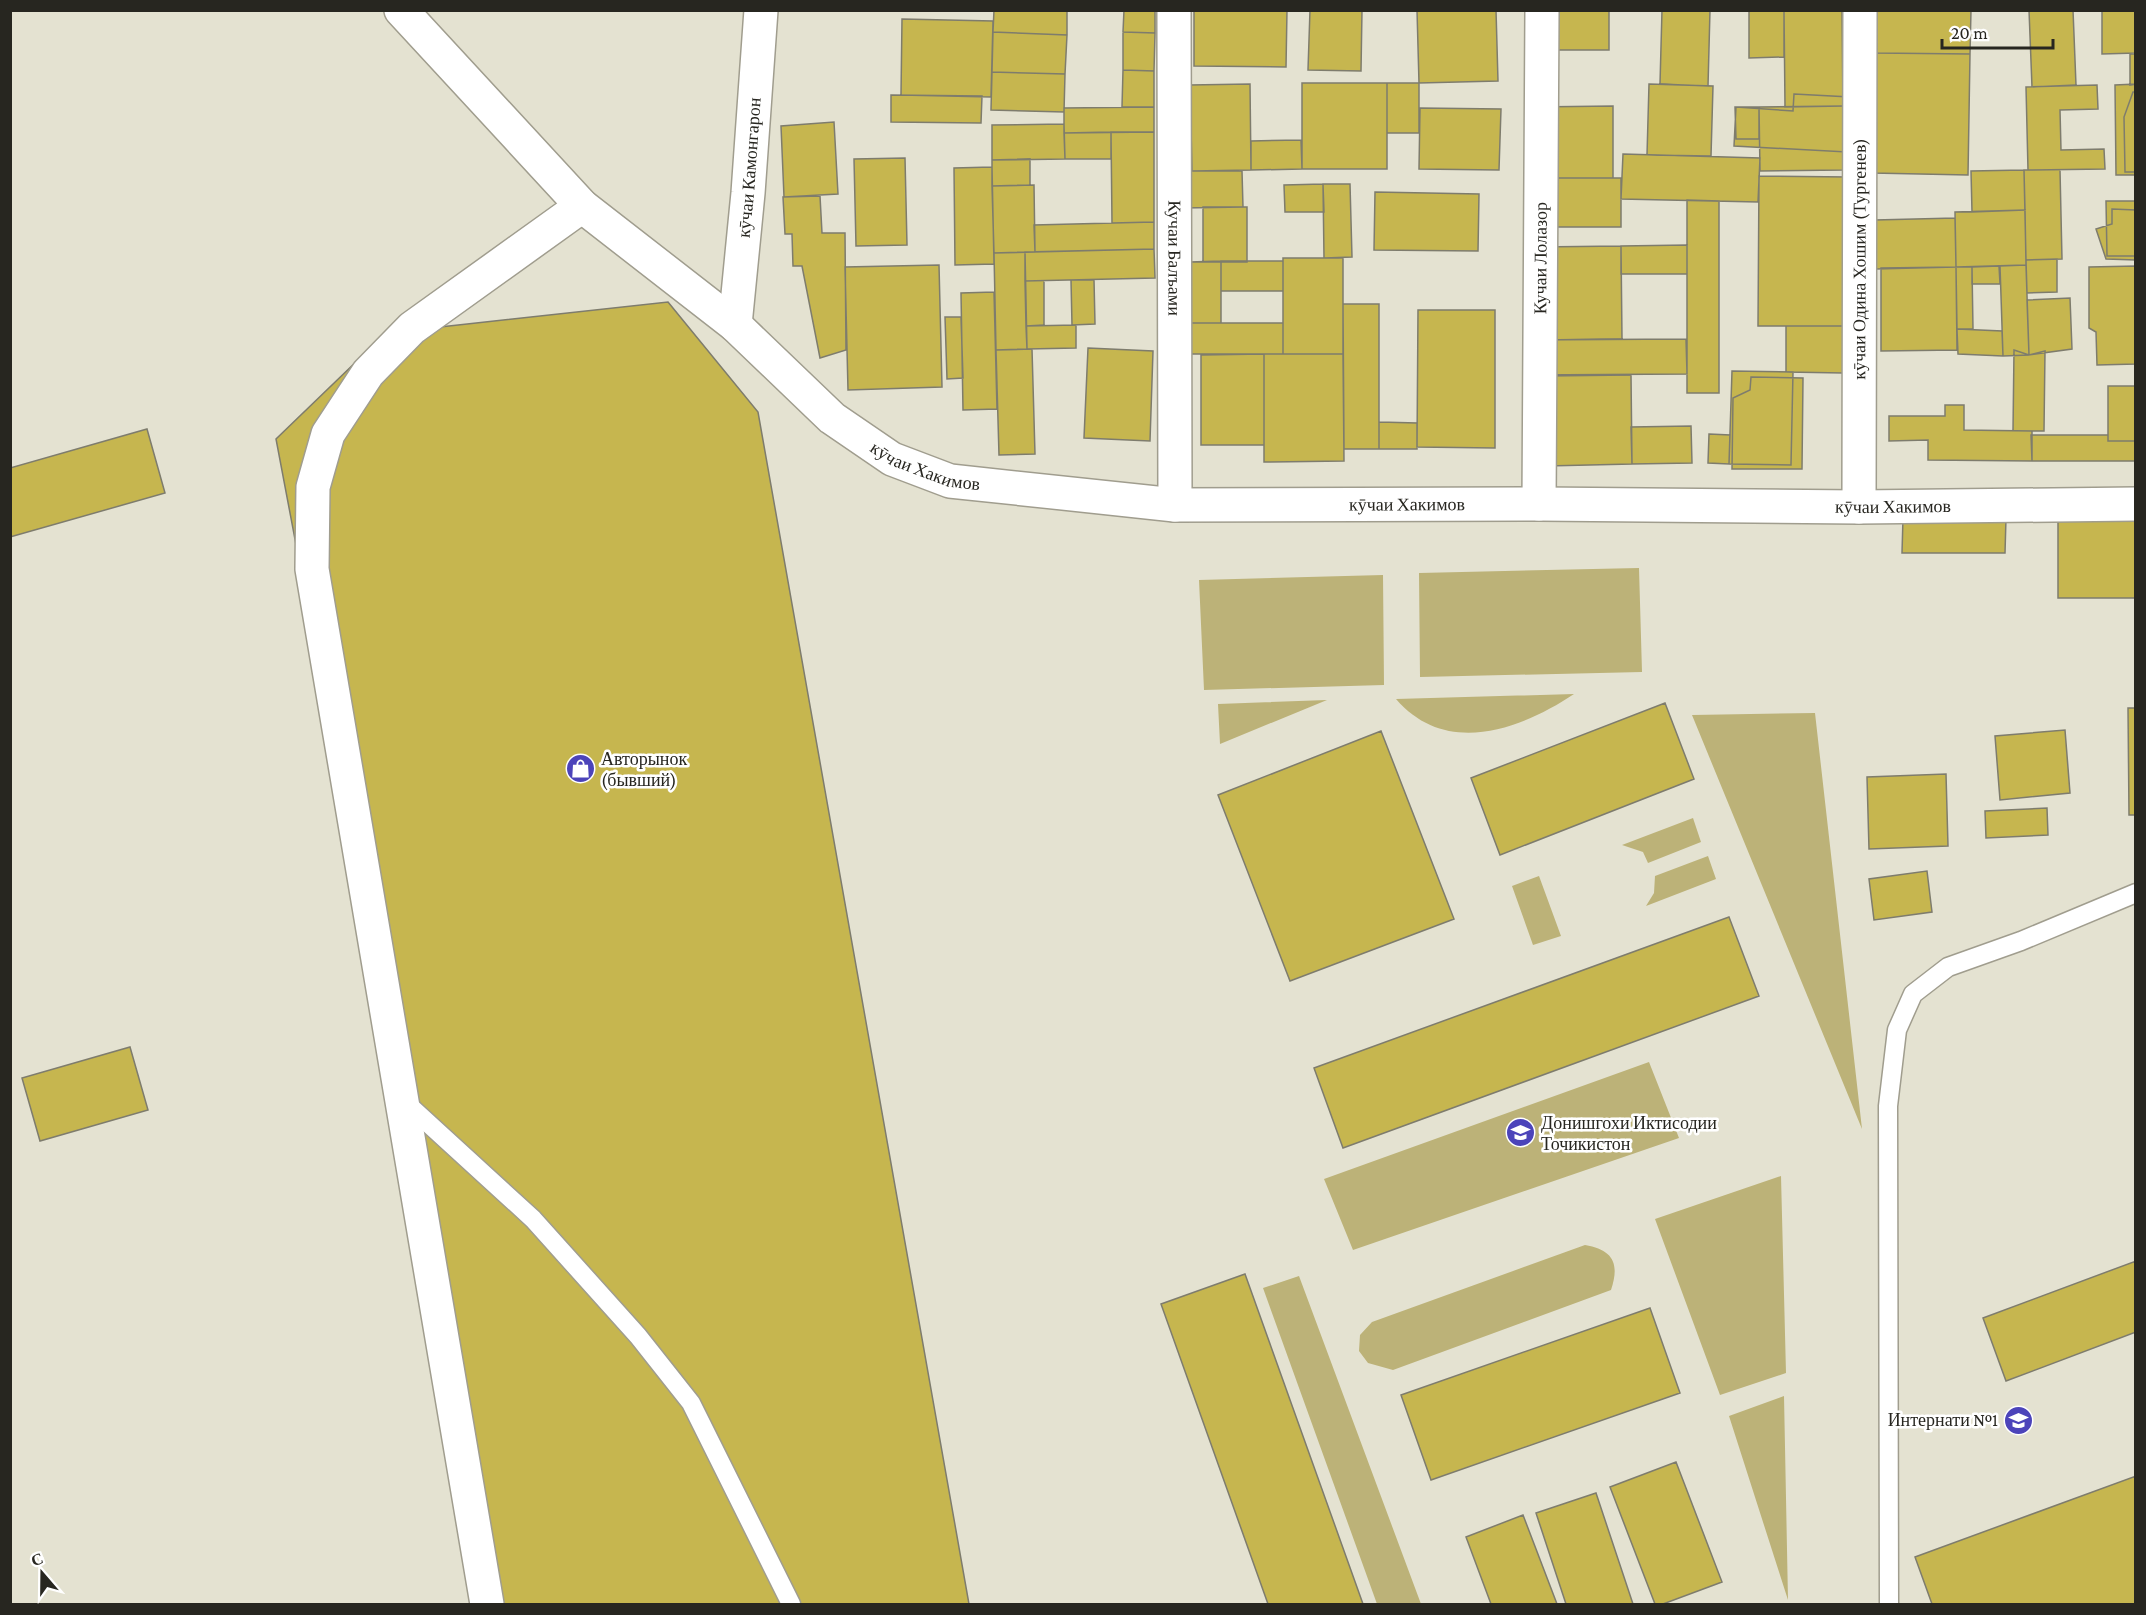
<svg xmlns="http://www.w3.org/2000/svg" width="2146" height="1615" font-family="'Crimson Pro',serif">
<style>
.green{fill:#bcb278}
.building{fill:#c6b64f;stroke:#7e7c6d;stroke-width:1.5}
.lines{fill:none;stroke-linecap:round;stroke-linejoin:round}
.lane-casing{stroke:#a09d8e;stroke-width:21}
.street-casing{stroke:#a09d8e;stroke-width:36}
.lane{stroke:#fff;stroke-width:18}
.street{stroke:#fff;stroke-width:33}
.labels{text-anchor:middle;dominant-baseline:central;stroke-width:5;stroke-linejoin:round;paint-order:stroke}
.street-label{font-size:18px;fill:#272620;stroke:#fff}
.poi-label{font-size:18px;fill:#272620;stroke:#fff;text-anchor:start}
</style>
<rect width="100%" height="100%" fill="#e4e2d1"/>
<!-- green -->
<path class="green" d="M1639,568L1642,672L1420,677L1419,573Z
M1383,575L1384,685L1204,690L1199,580Z
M1574,694C1520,730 1446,757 1396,699Z
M1327,700L1220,744L1218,704Z
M1815,713L1862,1129L1692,715Z
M1693,818L1701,842L1648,863L1643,852L1622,845Z
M1708,856L1716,879L1646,906L1654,893L1655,876Z
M1539,876L1561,936L1533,945L1512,886Z
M1649,1062L1679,1138L1353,1250L1324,1179Z
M1781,1176L1786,1373L1720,1395L1655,1219Z
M1585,1245C1613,1250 1620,1263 1611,1290L1393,1370L1368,1363L1359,1351L1360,1335L1372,1322Z
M1299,1276L1421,1604H1377L1263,1288Z
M1784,1396L1788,1600L1729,1416Z"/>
<!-- building -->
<path class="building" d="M994,10H1067V35L993,32Z
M1124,10H1155V33L1123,32Z
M1194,10H1287L1286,67L1194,66Z
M1310,10H1362L1361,71L1308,70Z
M1417,10H1496L1498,81L1419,83Z
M1541,10H1609V50H1541Z
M1662,10H1710L1708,86L1660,84Z
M1749,10H1784V57L1749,58Z
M1784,10H1842L1843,106L1785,107Z
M1875,10H1971L1970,54L1874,53Z
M2029,10H2073L2076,85L2032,87Z
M2102,10H2136V53L2102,54Z
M902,19L993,21L991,97L901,95Z
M993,32L1067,35L1065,74L992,72Z
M1123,32L1155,33L1154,71L1123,70Z
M1874,53L1970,54L1968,175L1872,173Z
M2130,54H2136V84L2130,85Z
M1123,70L1154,71V107H1122Z
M992,72L1065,74L1064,112L991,110Z
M1302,83H1387V169H1302Z
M1387,83H1419V133H1387Z
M1250,84L1251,170L1192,171L1190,85Z
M1649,84L1713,86L1711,156L1647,155Z
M2136,84V175H2116L2115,85Z
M2097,85L2098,109L2060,110L2061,150L2104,149L2105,169L2028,170L2026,87Z
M2133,92H2136V172H2125L2124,117Z
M1794,94L1850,97L1847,152L1734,146L1736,107L1793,111Z
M891,95L982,96L981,123L891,122Z
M1613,106V178H1533V107Z
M1843,106V170L1760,171L1759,107Z
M1154,107V132L1064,133V108Z
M1735,107H1759V139H1736Z
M1420,108L1501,109L1499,170L1419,169Z
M834,122L838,194L784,197L781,126Z
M1064,124L1065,159L992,160V125Z
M1111,132V159H1065L1064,133Z
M1111,132H1154V222L1112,223Z
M1301,140L1302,169L1251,170V141Z
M1623,154L1760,158L1758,202L1621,199Z
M905,158L907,245L856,246L854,159Z
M1030,159V185L992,186V160Z
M992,167L994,264L955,265L954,168Z
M2024,170H2060L2062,259L2026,260Z
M2024,170L2025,210L1972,212L1971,171Z
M1183,171H1242L1243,207L1183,208Z
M1759,176L1849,177L1847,326H1758Z
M1538,178H1621V227H1538Z
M1323,184L1324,212H1285L1284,185Z
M1323,184H1350L1352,257L1324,258Z
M1034,185L1035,252L994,253L992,186Z
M1375,192L1479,194L1478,251L1374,250Z
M820,196L822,233H845L846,350L820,358L802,266H793L792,234H785L783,197Z
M1687,200L1719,201V393H1687Z
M2106,201H2136V256H2107Z
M1203,207H1247V262H1203Z
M2112,209L2136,210V260L2106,259L2096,229L2112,224Z
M2025,210L2026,265L1956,267L1955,212Z
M1955,218L1956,267L1876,269L1875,220Z
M1154,222V249L1035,252L1034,225Z
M1687,245V274H1621V246Z
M1621,246L1622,339L1538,340L1537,247Z
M1154,249L1155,278L1025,281V252Z
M1025,252L1027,349L996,350L994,253Z
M1283,258H1343V354H1283Z
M2057,259V292L2027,293L2026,260Z
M1221,261H1283V291H1221Z
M1221,261V323H1191L1190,262Z
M939,265L942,387L848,390L845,267Z
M2026,265L2029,355L2003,356L2000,266Z
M1999,266L2000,284H1972V267Z
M2136,266V364L2097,365L2096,332L2089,328V267Z
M1956,267L1957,350L1881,351V268Z
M1956,267H1972L1973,329H1957Z
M1071,280H1094L1095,324L1072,325Z
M1025,281H1044V325L1026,326Z
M994,292L997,409L963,410L961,293Z
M2070,298L2072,349L2029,355L2027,300Z
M668,302L758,412L969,1604H482L401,1099L276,439L386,333Z
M1343,304H1379V449H1344Z
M1418,310H1495V448L1417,447Z
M945,317H961L963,378L947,379Z
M1191,323H1283V354H1191Z
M1076,325V348L1027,349L1026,326Z
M1786,326H1843V373L1786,372Z
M1957,329L2002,331L2003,356L1958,354Z
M1686,339L1687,374L1526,375L1525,340Z
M1088,348L1153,351L1150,441L1084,438Z
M1032,349L1035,454L999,455L996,350Z
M2014,350L2029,355L2045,351L2044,431H2013Z
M1264,354V445H1201V355Z
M1264,354H1343L1344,461L1264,462Z
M1732,371L1793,372L1791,465L1729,464Z
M1631,375L1632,464L1546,466L1544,376Z
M1751,377L1803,378L1802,469H1732L1733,398L1750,390Z
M2108,386H2136V441H2108Z
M1945,405H1964V430L2032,431V461L1928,460V440L1889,441V416H1945Z
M1379,422L1417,423V449H1379Z
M1691,426L1692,463L1632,464L1631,427Z
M147,429L165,493L10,537V468Z
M1709,434L1730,435L1729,464L1708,463Z
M2031,435H2108V441H2136V461H2032Z
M1903,518H2006L2005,553H1902Z
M2058,521H2136V598H2058Z
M1665,703L1694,779L1500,855L1471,778Z
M2128,708H2136V815H2129Z
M2065,730L2070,793L2000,800L1995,736Z
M1381,731L1454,919L1290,981L1218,795Z
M1946,774L1948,846L1869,849L1867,777Z
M2047,808L2048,835L1986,838L1985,811Z
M1927,871L1932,912L1874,920L1869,879Z
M1729,917L1759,996L1343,1148L1314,1068Z
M130,1047L148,1110L40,1141L22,1078Z
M2136,1261V1332L2006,1381L1983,1318Z
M1245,1274L1363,1604H1268L1161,1304Z
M1650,1308L1680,1393L1431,1480L1401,1395Z
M1676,1462L1722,1582L1663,1604H1655L1610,1487Z
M2136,1476V1604H1932L1915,1557Z
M1596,1493L1633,1604H1566L1536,1513Z
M1523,1515L1557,1604H1491L1466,1537Z"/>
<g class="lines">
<defs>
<path id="lane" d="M405,1102L533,1219L638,1336L691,1403L791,1604
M1889,1604L1888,1106L1897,1030L1913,994L1948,967L2021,941L2136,893"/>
<g id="street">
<path id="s1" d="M401,10L582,206L735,325L832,418L892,459L950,481L1175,505L1539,504L1859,507L2136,504"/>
<path id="s2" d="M1174,10L1175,505"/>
<path id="s3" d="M735,325L748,193L761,10"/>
<path id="s4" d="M1539,504L1542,10"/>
<path id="s5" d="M1859,507L1860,10"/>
<path d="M487,1604L312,569L313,487L328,434L368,373L412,328L582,206"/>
</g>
</defs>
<!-- lane casing -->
<use href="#lane" class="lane-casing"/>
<!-- street casing -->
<use href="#street" class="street-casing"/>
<!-- lane -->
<use href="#lane" class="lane"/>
<!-- street -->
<use href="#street" class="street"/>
</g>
<!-- icons -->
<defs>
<symbol id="shop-disc" viewBox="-11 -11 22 22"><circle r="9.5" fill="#4c44ba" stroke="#fff"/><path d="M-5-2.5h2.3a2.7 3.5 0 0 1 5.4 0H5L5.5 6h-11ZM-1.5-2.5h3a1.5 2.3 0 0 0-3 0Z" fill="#fff"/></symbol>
<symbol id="university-disc" viewBox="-11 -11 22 22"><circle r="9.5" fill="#4c44ba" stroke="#fff"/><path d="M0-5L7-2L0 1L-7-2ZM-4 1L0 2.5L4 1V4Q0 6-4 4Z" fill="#fff"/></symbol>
<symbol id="school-disc" viewBox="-11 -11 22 22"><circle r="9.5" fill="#4c44ba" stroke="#fff"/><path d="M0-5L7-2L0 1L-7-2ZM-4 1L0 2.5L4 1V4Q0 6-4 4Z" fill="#fff"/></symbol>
</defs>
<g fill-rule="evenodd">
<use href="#shop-disc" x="564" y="752" width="33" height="33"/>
<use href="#university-disc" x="1504" y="1116" width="33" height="33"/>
<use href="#school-disc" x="2002" y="1404" width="33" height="33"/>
</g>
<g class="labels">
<!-- street labels -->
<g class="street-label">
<text stroke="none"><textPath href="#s3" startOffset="158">кӯчаи Камонгарон</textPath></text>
<text stroke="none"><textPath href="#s4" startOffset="246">Кучаи Лолазор</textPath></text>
<text stroke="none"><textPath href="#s2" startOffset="248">Кучаи Балъами</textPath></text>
<text stroke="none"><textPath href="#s5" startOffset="248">кӯчаи Одина Хошим (Тургенев)</textPath></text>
<text stroke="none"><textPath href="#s1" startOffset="702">кӯчаи Хакимов</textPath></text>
<text stroke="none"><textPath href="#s1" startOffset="1188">кӯчаи Хакимов</textPath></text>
<text stroke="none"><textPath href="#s1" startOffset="1674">кӯчаи Хакимов</textPath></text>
</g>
<!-- poi labels -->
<g class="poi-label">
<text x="601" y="759">Авторынок<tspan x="601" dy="21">(бывший)</tspan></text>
<text x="1541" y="1123">Донишгохи Иктисодии<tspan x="1541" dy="21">Точикистон</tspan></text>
<text x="1998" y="1420" text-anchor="end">Интернати №1</text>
</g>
</g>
<!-- border -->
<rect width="2146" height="1615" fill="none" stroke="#272620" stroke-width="24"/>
<!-- north arrow -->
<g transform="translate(42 1573) rotate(340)" stroke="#ffffff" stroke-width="4.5" paint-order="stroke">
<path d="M0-4.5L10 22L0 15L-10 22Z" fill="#272620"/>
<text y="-9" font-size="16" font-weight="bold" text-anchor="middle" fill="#272620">С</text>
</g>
<!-- scale -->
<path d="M1942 39v9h111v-9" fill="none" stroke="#272620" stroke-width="3"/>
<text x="1951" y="39" font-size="18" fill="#272620" stroke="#ffffff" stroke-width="4.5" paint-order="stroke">20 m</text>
</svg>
